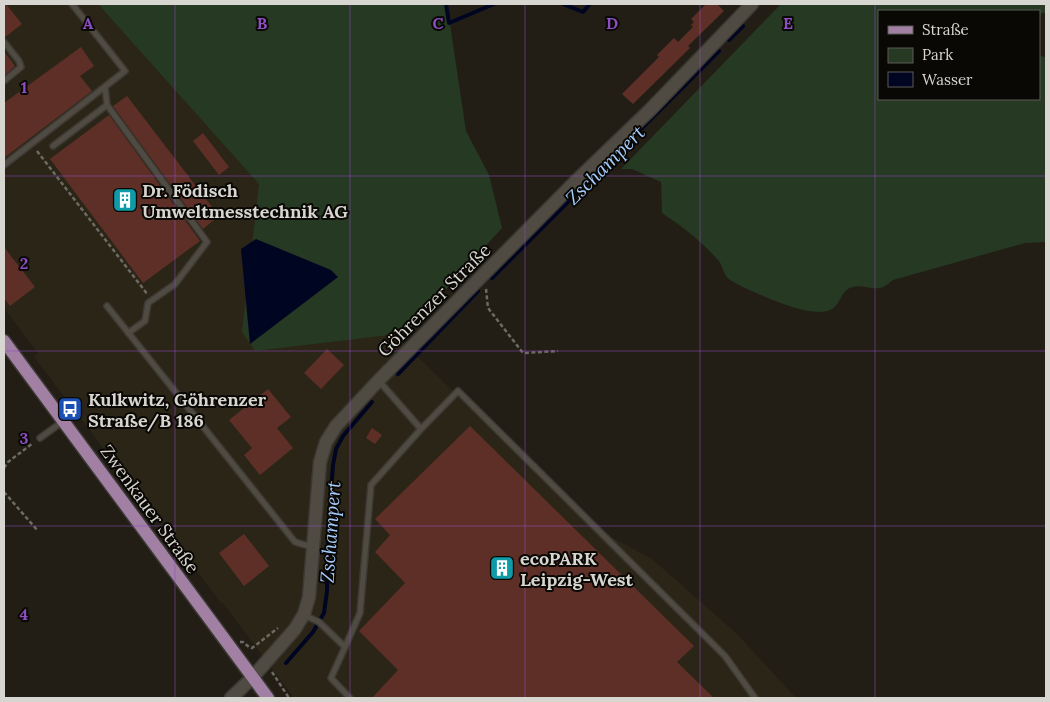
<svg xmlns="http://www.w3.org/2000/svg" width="1050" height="702" font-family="Lora,serif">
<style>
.built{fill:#2b2517}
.green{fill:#263922}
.water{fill:#000522}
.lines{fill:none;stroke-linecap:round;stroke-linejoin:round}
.stream{stroke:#000522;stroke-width:4}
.building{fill:#5e2f27}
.service-casing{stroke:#3c3934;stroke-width:8}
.tertiary-casing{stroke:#3c3934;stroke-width:15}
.primary-casing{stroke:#3c3934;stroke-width:15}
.path{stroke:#6d6a63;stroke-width:2.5;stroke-dasharray:4 2.5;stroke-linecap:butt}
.service{stroke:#4f4b42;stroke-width:5}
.tertiary{stroke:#4f4b42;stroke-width:12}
.primary{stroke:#a180a4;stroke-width:12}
.grid{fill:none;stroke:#8e4ec3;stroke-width:1;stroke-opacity:0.55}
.labels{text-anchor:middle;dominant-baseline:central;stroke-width:4;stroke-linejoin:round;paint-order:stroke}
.poi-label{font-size:18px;font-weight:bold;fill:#d8d6d1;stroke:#0a0805;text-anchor:start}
.street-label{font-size:18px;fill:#d8d6d1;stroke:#0a0805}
.water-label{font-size:19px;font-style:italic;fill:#a6cdfe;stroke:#0a0805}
.grid-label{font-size:16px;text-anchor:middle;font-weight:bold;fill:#8e4ec3;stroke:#0a0805;stroke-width:4;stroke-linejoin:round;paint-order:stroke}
</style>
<rect width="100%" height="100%" fill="#221e16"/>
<!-- built -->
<path class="built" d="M4,4H98L393,333L552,487L613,538L652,559L737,634L796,698H294L223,603H221L34,357L38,353L4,308Z"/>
<!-- green -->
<path class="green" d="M98,4H447L466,131L489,175L502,228L406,333L255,351L242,332L259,184Z
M781,4H1046V13H1041L1039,27V11H879V99H1039V56L1046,57V242L1025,243L893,280C889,283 885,287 880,288C870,290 860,283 850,288C840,292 841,305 830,310C821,314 806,311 796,308C784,305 739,287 729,279C723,275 723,265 718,260C701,241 683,227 662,213L661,182L632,169H621Z"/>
<!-- water -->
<path class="water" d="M256,239L331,270L338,277L250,344L241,249Z"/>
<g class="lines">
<!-- stream -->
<path class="stream" d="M446,4L449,23L494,4
M563,4L583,12L590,4
M729,40L743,26
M492,278L719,51
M398,374L478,291
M286,663L313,632L324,613L327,591L328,534L333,465L336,449L343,436L372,402"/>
</g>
<!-- building -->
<path class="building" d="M4,4H6L22,24L4,38Z
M706,4H717L724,11L688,46L690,48L633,104L622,94L659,57L657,55L674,38L678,42L693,27L691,25L694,22L691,19Z
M81,47L94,66L80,76L92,91L4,158V103Z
M4,51L15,66L4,76Z
M127,96L219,216L203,229L113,106Z
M109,115L200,241L143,283L50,159Z
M203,133L229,167L219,175L193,141Z
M4,247L35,287L10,306L4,298Z
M327,349L344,365L321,389L304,373Z
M268,389L291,417L277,428L293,448L260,475L244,455L252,448L229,420Z
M470,426L694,646L677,662L714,698H372L398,670L359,631L405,583L375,552L390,535L375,519Z
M372,428L382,435L375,444L366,438Z
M244,534L269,566L244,586L219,553Z"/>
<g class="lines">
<defs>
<path id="service" d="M4,42L19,61L21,67L4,81
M105,87L107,105L207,242L175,284L148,303L145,321L128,333
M53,146L107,105
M4,165L125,71L72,4
M107,306L295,542L312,547
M379,381L421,429L458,391L725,656L755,698
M40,438L62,422
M304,615L319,622L345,647L331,678L350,698
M345,647L360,613L371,485L421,429"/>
<path id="tertiary" d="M231,698L252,678L295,629L304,614L309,597L320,462L326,442L336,426L379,380L576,181L650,110L752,4"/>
<path id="primary" d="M4,341L268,698"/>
</defs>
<!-- service casing -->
<use href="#service" class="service-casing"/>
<!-- tertiary casing -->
<use href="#tertiary" class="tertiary-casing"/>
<!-- primary casing -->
<use href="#primary" class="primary-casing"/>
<!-- path -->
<path class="path" d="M37,151L148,295
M486,289L488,308L523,353L558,351
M4,468L8,462L33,443
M4,492L38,531
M240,642H243L249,647L252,648L278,628
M272,672L289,698"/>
<!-- service -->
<use href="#service" class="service"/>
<!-- tertiary -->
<use href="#tertiary" class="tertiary"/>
<!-- primary -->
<use href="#primary" class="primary"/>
</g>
<!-- grid -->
<path class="grid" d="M175,4V698M350,4V698M525,4V698M700,4V698M875,4V698M4,176H1046M4,351H1046M4,526H1046"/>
<!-- icons -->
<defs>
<symbol id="building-square" viewBox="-11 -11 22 22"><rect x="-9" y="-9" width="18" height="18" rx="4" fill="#0f9aa8" stroke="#0a0805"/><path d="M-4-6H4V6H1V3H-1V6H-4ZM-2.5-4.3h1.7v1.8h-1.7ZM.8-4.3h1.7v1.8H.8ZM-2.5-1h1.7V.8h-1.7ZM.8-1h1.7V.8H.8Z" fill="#fff"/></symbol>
<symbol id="bus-square" viewBox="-11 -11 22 22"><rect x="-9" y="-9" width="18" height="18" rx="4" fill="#1a4fb4" stroke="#0a0805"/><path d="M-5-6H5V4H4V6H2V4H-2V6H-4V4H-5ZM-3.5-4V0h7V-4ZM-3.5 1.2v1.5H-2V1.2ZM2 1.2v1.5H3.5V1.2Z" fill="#fff"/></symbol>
</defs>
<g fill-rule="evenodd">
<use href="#building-square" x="111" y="186" width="28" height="28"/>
<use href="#bus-square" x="56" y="395" width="28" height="28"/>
<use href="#building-square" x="488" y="554" width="28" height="28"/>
</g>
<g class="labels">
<!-- poi labels -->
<g class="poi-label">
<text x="142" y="190">Dr. Födisch<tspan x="142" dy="21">Umweltmesstechnik AG</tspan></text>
<text x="88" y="399">Kulkwitz, Göhrenzer<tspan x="88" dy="21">Straße/B 186</tspan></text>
<text x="520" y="558">ecoPARK<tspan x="520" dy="21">Leipzig-West</tspan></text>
</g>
<!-- street labels -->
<g class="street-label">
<text transform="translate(434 300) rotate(-45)">Göhrenzer Straße</text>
<text transform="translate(150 509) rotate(54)">Zwenkauer Straße</text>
</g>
<!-- water labels -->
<g class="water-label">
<text transform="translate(605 165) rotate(-45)">Zschampert</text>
<text transform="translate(330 532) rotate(-86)">Zschampert</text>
</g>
</g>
<g class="grid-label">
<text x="88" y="29">A</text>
<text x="262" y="29">B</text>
<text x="438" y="29">C</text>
<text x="612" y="29">D</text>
<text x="788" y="29">E</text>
<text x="24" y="93">1</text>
<text x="24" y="269">2</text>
<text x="24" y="444">3</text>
<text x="24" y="620">4</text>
</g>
<!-- border -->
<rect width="1050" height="702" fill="none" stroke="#d8d6d1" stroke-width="10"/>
<!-- legend -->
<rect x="878" y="10" width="162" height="90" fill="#0a0805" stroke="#5c5a57"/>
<rect x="888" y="26" width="25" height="8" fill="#a180a4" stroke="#5c5a57"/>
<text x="922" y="35" font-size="15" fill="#d8d6d1">Straße</text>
<rect x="888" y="48" width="25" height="15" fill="#263922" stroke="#5c5a57"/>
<text x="922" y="60" font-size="15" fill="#d8d6d1">Park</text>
<rect x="888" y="72" width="25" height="15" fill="#000522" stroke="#5c5a57"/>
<text x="922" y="85" font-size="15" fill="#d8d6d1">Wasser</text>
</svg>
